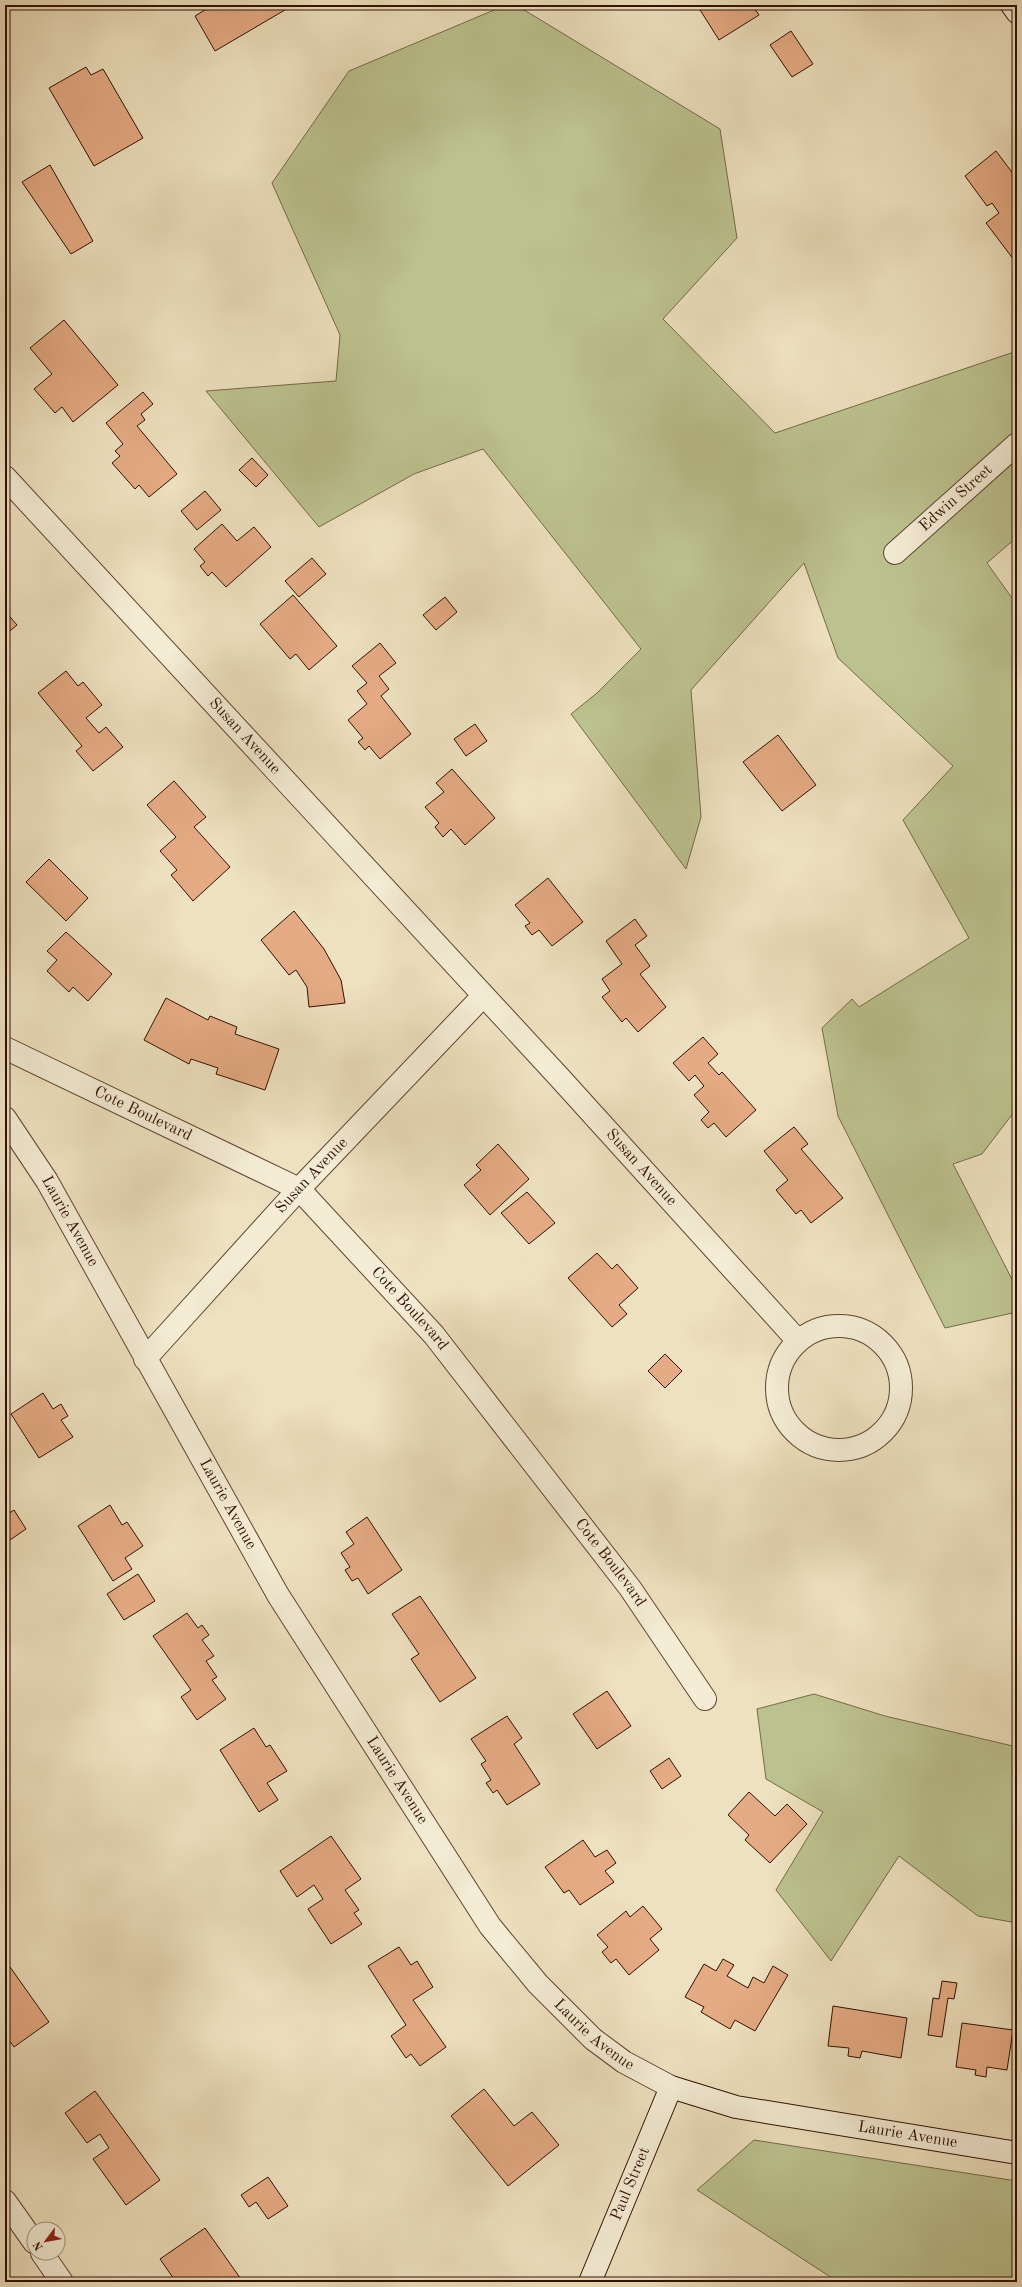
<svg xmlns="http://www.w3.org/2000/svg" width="1022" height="2287" font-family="'Old Standard TT',serif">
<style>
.green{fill:#bcc28f;stroke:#766949}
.building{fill:#e5ab84;stroke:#311003}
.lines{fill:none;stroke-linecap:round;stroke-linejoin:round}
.street-casing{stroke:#604432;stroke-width:24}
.secondary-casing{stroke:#311003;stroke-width:24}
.street{stroke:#f4ecd5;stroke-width:22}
.secondary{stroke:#f4ecd5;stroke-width:22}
.labels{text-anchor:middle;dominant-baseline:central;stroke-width:3;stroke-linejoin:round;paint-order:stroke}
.street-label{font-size:16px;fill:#311003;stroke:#f4ecd5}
</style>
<rect width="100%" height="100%" fill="#eee1bf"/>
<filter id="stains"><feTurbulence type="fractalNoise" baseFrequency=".005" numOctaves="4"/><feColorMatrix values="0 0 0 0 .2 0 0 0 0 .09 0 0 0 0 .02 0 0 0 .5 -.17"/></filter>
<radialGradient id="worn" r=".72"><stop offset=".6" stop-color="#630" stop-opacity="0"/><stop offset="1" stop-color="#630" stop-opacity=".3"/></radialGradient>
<!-- green -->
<path class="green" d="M506,5H516L720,129L737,238L663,319L775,433L1017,351V537L987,563L1017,605V1108L982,1154L953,1164L1017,1289V1312L945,1328L838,1116L822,1028L852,999L859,1007L969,938L903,820L953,766L838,658L804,563L691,690L701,817L686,869L571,714L597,693L641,649L483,449L414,474L319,527L206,391L336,381L340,335L272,183L349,71Z
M814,1694L885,1716L1017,1747V1923L978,1916L899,1856L831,1961L776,1890L823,1812L766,1779L757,1709Z
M754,2140L1017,2181V2282H838L697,2190Z"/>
<!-- building -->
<path class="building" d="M213,5H288L290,7L215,51L195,16Z
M697,5H752L759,15L719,40Z
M791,31L813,64L792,77L770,45Z
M86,67L91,75L103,69L143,138L94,166L49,88Z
M996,151L1017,179V264L986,223L999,213L992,203L987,206L965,176Z
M50,165L93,241L71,254L22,182Z
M64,320L118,385L73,422L62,407L55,413L34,389L52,374L30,348Z
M143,392L153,404L141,414L145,420L137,426L177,474L149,497L139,485L135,489L112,463L120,456L115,451L123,444L106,423Z
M252,458L268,475L256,487L239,470Z
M205,491L221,510L197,530L181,511Z
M222,524L237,541L254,527L271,547L226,587L212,572L208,576L200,566L205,562L194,549Z
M312,558L326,574L299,597L285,581Z
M293,595L337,646L309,670L296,654L290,659L260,624Z
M445,597L457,612L436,630L423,615Z
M5,611L17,625L5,635Z
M380,643L396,663L379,676L389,689L381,696L411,734L380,759L369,746L365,750L358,742L363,738L348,720L367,704L357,691L367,683L352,666Z
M66,671L78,686L83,682L102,705L86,718L99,733L106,727L123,747L93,771L76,751L82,746L38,693Z
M475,724L487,741L466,756L454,739Z
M778,735L816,785L782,811L743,762Z
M452,769L495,818L465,845L451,829L443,837L435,827L439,823L425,807L444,792L436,783Z
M174,781L206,817L194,827L230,867L193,901L171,875L177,870L160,851L176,837L147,805Z
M49,859L88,898L66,921L26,882Z
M548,878L583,922L552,946L539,930L532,935L525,926L530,923L515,905Z
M294,911L324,949L341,980L345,1003L309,1007L307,987L296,970L289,975L261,940Z
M635,919L647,936L635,945L650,966L640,974L666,1007L638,1032L626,1018L622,1022L602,997L610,991L602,979L622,964L606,941Z
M66,932L112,974L88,1001L73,987L69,992L47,971L57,960L47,951Z
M166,998L208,1020L210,1016L237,1027L235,1034L279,1049L265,1090L216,1074L218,1068L191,1059L189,1064L144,1040Z
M703,1037L718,1054L708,1063L719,1075L722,1072L756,1110L726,1137L714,1123L708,1128L701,1120L709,1112L694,1095L704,1086L695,1075L689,1081L673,1063Z
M794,1127L808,1144L801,1149L843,1198L811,1223L801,1210L796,1214L776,1190L788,1180L764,1151Z
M498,1144L529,1179L490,1215L464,1185L481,1170L476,1165Z
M527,1192L555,1223L529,1244L501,1213Z
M597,1253L612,1269L617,1264L638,1288L619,1305L627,1314L612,1327L568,1278Z
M665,1354L682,1371L665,1388L648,1371Z
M43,1393L53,1409L61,1404L68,1416L61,1420L73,1437L39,1458L11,1414Z
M110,1505L122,1525L127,1522L143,1546L125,1558L132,1569L113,1581L78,1526Z
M14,1510L26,1529L10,1540L5,1532V1516Z
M367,1517L402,1570L368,1594L358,1578L352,1581L345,1570L350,1567L341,1553L354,1544L346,1532Z
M138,1574L155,1601L124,1620L107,1594Z
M420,1596L476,1678L440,1702L411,1659L419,1654L392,1614Z
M187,1613L198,1628L202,1625L209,1635L202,1640L214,1656L206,1661L217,1677L212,1680L226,1699L197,1720L181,1697L191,1690L153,1636Z
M607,1691L631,1726L597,1749L573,1714Z
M507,1716L522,1738L514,1744L540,1784L507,1805L497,1790L493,1793L486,1783L491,1780L481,1764L486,1761L471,1739Z
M254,1728L266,1747L270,1745L287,1771L267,1783L278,1800L259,1812L220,1750Z
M669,1758L681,1776L662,1789L650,1771Z
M749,1792L775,1816L787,1804L807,1824L770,1863L745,1840L749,1835L728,1815Z
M331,1836L361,1879L345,1890L359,1910L354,1913L362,1924L331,1944L308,1909L323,1899L314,1885L297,1897L280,1871Z
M583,1840L595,1857L607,1850L616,1863L605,1871L614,1882L580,1905L569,1890L564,1893L545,1867Z
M643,1906L662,1929L650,1939L659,1950L629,1975L616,1959L611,1963L602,1952L608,1947L597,1935L626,1911L630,1917Z
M399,1947L411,1965L417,1961L433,1987L413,2000L446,2047L420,2066L411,2054L406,2058L391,2036L406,2025L368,1966Z
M723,1959L734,1965L727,1976L748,1988L753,1977L764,1983L773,1966L788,1975L755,2031L735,2020L730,2029L701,2012L704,2007L685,1997L704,1964L716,1971Z
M5,1960L49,2022L14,2047L5,2035Z
M942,1981L957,1983L954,1999L948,1998L942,2037L928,2035L933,1998L939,1999Z
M833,2006L907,2018L901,2058L862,2051L860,2058L848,2056L849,2048L828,2046Z
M962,2023L1013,2030L1007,2070L987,2067L986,2077L975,2075L976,2070L956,2067Z
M484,2089L514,2126L532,2112L559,2145L508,2186L451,2116Z
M95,2091L160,2180L126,2205L93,2159L109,2148L100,2134L87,2143L65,2113Z
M268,2177L288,2206L268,2219L256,2202L249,2207L241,2195Z
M205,2228L243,2282H176L160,2259Z
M732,2277L742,2282H730Z"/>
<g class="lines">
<defs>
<g id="street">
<path id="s1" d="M5,477L559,1077L798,1341"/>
<path id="s2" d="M895,553L1017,444"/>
<path id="s3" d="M5,1048L299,1189L434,1335L630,1588L705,1699"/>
<path id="s4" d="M5,1118L47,1181L278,1595L490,1926L538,1984L593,2039L624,2062L671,2087"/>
<circle cx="839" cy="1388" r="62"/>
<path id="s5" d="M145,1359L299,1189L483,996"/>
<path d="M5,2201L34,2242"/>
<path d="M42,2253L62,2282"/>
</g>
<g id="secondary">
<path d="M1012,5L1017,12"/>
<path id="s6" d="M590,2282L671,2087L736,2107L1017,2153"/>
</g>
</defs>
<!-- street casing -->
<use href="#street" class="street-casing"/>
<!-- secondary casing -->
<use href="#secondary" class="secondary-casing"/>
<!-- street -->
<use href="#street" class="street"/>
<!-- secondary -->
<use href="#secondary" class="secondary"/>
</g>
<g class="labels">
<!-- street labels -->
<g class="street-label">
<text stroke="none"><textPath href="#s2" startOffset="82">Edwin Street</textPath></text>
<text stroke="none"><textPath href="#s1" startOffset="353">Susan Avenue</textPath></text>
<text stroke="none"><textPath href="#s3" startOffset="153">Cote Boulevard</textPath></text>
<text stroke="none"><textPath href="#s1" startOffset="939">Susan Avenue</textPath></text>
<text stroke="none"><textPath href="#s5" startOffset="248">Susan Avenue</textPath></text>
<text stroke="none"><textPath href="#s4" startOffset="122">Laurie Avenue</textPath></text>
<text stroke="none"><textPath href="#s3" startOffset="489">Cote Boulevard</textPath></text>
<text stroke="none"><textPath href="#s4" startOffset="446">Laurie Avenue</textPath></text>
<text stroke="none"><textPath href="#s3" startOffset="813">Cote Boulevard</textPath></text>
<text stroke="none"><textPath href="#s4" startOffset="770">Laurie Avenue</textPath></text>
<text stroke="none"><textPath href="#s4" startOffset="1094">Laurie Avenue</textPath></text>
<text stroke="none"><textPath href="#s6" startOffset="453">Laurie Avenue</textPath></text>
<text stroke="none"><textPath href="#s6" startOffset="106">Paul Street</textPath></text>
</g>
</g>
<!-- margin -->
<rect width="1022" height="2287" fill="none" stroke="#eee1bf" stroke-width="20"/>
<rect x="6" y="6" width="1010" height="2275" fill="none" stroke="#311003" stroke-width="2"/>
<rect x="10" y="10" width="1002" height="2267" fill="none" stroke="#311003"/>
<!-- north arrow -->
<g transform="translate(46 2241) rotate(238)"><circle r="19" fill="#f4ecd5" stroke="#a69481"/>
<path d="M0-3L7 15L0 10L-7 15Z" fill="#8f2418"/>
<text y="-6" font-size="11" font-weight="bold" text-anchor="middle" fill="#311003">N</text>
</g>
<rect width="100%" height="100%" filter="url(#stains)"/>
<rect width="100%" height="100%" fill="url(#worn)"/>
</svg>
